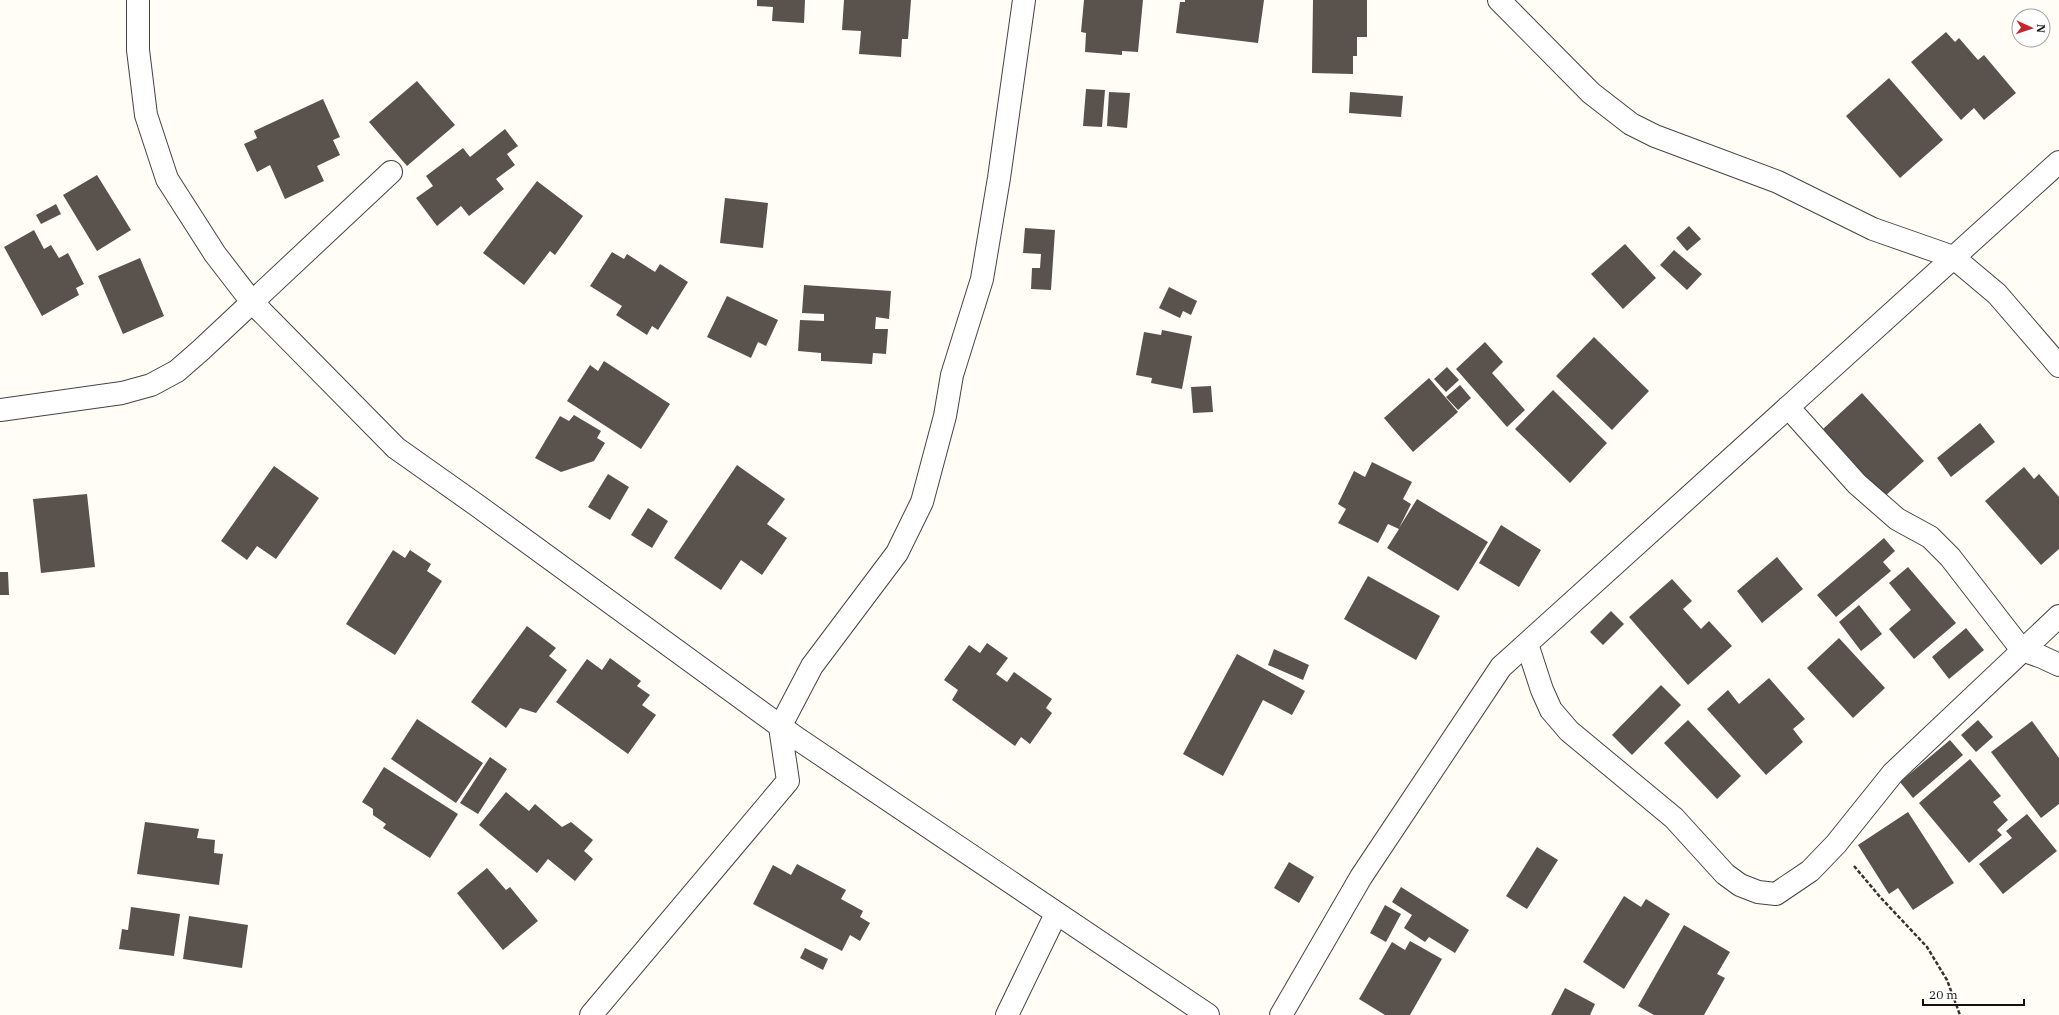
<svg xmlns="http://www.w3.org/2000/svg" width="2059" height="1015" font-family="'IBM Plex Serif',serif">
<style>
.building{fill:#5a524d}
.lines{fill:none;stroke-linecap:round;stroke-linejoin:round}
.street-casing{stroke:#444;stroke-width:24}
.path{stroke:#333;stroke-width:2.5;stroke-dasharray:4 2;stroke-linecap:butt}
.street{stroke:#fff;stroke-width:22}
</style>
<rect width="100%" height="100%" fill="#fffdf5"/>
<!-- building -->
<path class="building" d="M757,0H805L804,23L772,21L773,7L757,6Z
M844,0H911L908,39H902L901,57L859,54L861,31L842,30Z
M1084,0H1143L1138,52L1122,51V55L1085,52L1086,33L1081,32Z
M1185,0H1264L1258,43L1176,33L1180,2H1185Z
M1313,0H1367V37H1357V56H1353V74L1312,73Z
M1946,32L1955,42L1959,38L1978,60L1984,55L2016,93L1984,120L1974,108L1961,120L1911,62Z
M1889,78L1943,140L1900,178L1846,116Z
M417,81L455,125L407,166L369,122Z
M1086,89L1105,90L1102,127L1083,126Z
M1109,92L1130,93L1127,128L1107,126Z
M1350,92L1403,96L1401,117L1349,113Z
M323,99L340,137L333,140L340,155L317,166L324,181L285,199L270,165L257,172L244,144L257,138L254,131Z
M505,129L518,146L507,154L515,165L496,179L504,189L469,216L461,206L437,226L416,198L433,186L426,176L463,148L470,157Z
M97,175L131,230L97,251L63,195Z
M537,181L583,216L555,255L550,251L524,285L483,253Z
M725,198L768,203L763,248L720,243Z
M56,204L61,214L41,224L36,215Z
M1689,226L1701,239L1687,251L1676,238Z
M1025,228L1055,230L1051,290L1031,289L1032,268H1040L1041,254L1023,253Z
M34,230L44,249L51,245L59,258L68,253L84,284L76,288L79,295L42,316L4,247Z
M1625,244L1656,278L1623,309L1591,274Z
M1674,250L1702,274L1687,290L1660,265Z
M612,252L624,259L627,254L655,272L660,264L688,282L658,330L652,326L647,335L616,315L622,306L590,286Z
M140,258L164,316L123,334L98,276Z
M804,285L891,291L889,319L876,317L875,329H888L886,354L873,353L872,364L821,361V353L798,351L800,320L824,321V314L802,313Z
M1169,287L1197,301L1191,315L1183,311L1180,318L1159,308Z
M727,296L778,320L766,346L758,342L751,358L707,337Z
M1162,330L1192,336L1182,389L1151,383L1152,378L1136,375L1144,332L1161,335Z
M1594,337L1649,391L1612,430L1556,376Z
M1485,342L1503,362L1492,373L1525,410L1507,427L1456,369Z
M604,361L670,404L641,449L567,401L590,365L598,371Z
M1447,367L1459,380L1446,392L1434,379Z
M1429,378L1458,412L1413,452L1384,418Z
M1460,385L1471,398L1458,410L1446,397Z
M1211,386L1213,412L1193,413L1191,387Z
M1553,390L1607,443L1570,483L1515,429Z
M1862,393L1924,461L1884,497L1823,429Z
M574,415L601,431L597,438L605,443L594,461L561,472L535,458L560,416L569,421Z
M1980,423L1995,442L1951,477L1937,458Z
M1372,462L1412,482L1403,499L1411,504L1399,528L1417,499L1488,542L1458,591L1387,548L1399,529L1388,524L1378,543L1338,523L1346,509L1338,504L1354,471L1365,477Z
M737,465L785,499L767,524L787,538L762,575L741,560L721,590L674,558Z
M274,466L319,498L276,559L257,546L247,560L221,541Z
M2024,467L2034,479L2039,474L2059,497V549L2041,565L1985,501Z
M608,474L629,487L610,520L588,507Z
M87,494L95,567L41,573L33,499Z
M648,508L668,521L652,548L631,535Z
M1501,525L1541,550L1519,587L1479,563Z
M1884,538L1895,551L1883,562L1891,571L1836,617L1817,595Z
M393,550L405,558L410,550L431,564L427,571L442,581L395,655L346,624Z
M1777,557L1803,589L1762,623L1737,591Z
M1908,567L1956,623L1914,659L1889,629L1911,610L1889,583Z
M0,572H8L9,595H0Z
M1368,576L1440,616L1416,660L1344,619Z
M1672,579L1692,601L1683,609L1701,629L1709,621L1732,646L1688,685L1629,617Z
M1859,605L1882,634L1861,651L1839,622Z
M1611,611L1624,624L1603,645L1590,632Z
M527,626L556,648L549,656L567,670L536,713L520,708L506,728L471,702Z
M1966,628L1984,650L1949,679L1932,657Z
M1839,638L1885,688L1853,718L1807,668Z
M987,643L1008,658L996,674L1007,682L1014,672L1052,699L1046,708L1052,713L1030,744L1021,737L1015,746L952,700L958,690L944,680L969,645L980,653Z
M1274,649L1309,665L1303,680L1268,665Z
M1237,654L1305,691L1292,715L1263,700L1223,776L1183,754Z
M610,658L641,681L637,686L650,695L642,705L656,715L628,754L556,702L587,659L602,670Z
M1769,678L1805,719L1793,729L1803,742L1766,775L1707,709L1728,690L1739,704Z
M1661,685L1681,705L1632,755L1612,735Z
M417,719L483,763L456,803L391,759Z
M1688,720L1741,776L1717,799L1664,743Z
M1978,720L1993,737L1976,752L1961,735Z
M2032,721L2059,758V804L2041,818L1991,752Z
M1950,740L1963,755L1913,798L1900,782Z
M490,757L507,769L478,814L460,803Z
M1970,759L2001,796L1993,802L2008,820L1997,830L2002,835L1969,863L1919,803Z
M384,767L458,814L430,858L383,828L386,824L373,815V809L362,802Z
M506,792L529,811L535,804L562,827L571,822L593,840L584,851L593,859L575,881L548,859L537,873L479,825Z
M1908,812L1954,883L1913,910L1898,888L1889,894L1858,845Z
M2027,814L2057,851L2003,894L1979,864L2012,838L2006,831Z
M145,822L199,829L197,838L215,840L214,853L223,854L219,885L137,874Z
M1537,847L1558,860L1527,909L1506,896Z
M1289,862L1314,877L1299,903L1274,888Z
M797,864L846,890L841,899L863,911L860,917L870,923L860,941L850,935L842,951L753,904L773,865L791,875Z
M487,868L506,890L510,887L538,921L503,950L457,893Z
M1401,887L1469,930L1455,953L1429,937L1425,942L1404,928L1412,915L1392,902Z
M1624,896L1641,907L1646,899L1670,914L1624,989L1583,962Z
M1385,905L1401,914L1386,942L1370,933Z
M131,907L180,914L174,956L119,949L122,929L128,930Z
M189,916L248,925L242,968L183,959Z
M1684,925L1730,952L1717,974L1725,978L1704,1015H1654L1638,1006Z
M1410,941L1442,959L1410,1015H1385L1359,999L1392,942L1405,950Z
M805,948L828,959L823,970L800,958Z
M1565,988L1595,1004L1590,1015H1551Z"/>
<g class="lines">
<defs>
<path id="street" d="M138,0V50L146,115L167,179L215,254L252,302L396,448L478,506L795,737L1208,1015
M1499,0L1591,93L1631,124L1655,136L1778,182L1873,229L1953,257L1997,294L2059,366
M1788,407L1857,484L1897,519L1930,537L1950,557L2022,650L2042,657L2059,665
M0,410L122,393L151,385L177,371L201,350L391,172
M1527,644L1542,690L1551,710L1569,731L1674,818L1725,874L1740,885L1758,892L1776,894L1810,871L1836,844L1893,773L2059,616
M591,1015L788,781L780,727L812,666L897,553L922,502L945,416L952,375L982,279L999,178L1024,0
M1007,1015L1056,914
M1281,1015L1361,877L1501,667L2059,162"/>
</defs>
<!-- street casing -->
<use href="#street" class="street-casing"/>
<!-- path -->
<path class="path" d="M1854,866L1881,898L1927,947L1947,980L1960,1015"/>
<!-- street -->
<use href="#street" class="street"/>
</g>
<!-- north arrow -->
<g transform="translate(2031 28) rotate(93)"><circle r="19" fill="#ffffff" stroke="#a0a0a0"/>
<path d="M0-3L7 15L0 10L-7 15Z" fill="#c4262e"/>
<text y="-6" font-size="11" font-weight="bold" text-anchor="middle" fill="#111111">N</text>
</g>
<!-- scale -->
<path d="M1923 999v6h101v-6" fill="none" stroke="#111111" stroke-width="2"/>
<text x="1929" y="999" font-size="12" fill="#111111" stroke="#ffffff" stroke-width="3" paint-order="stroke">20 m</text>
</svg>
